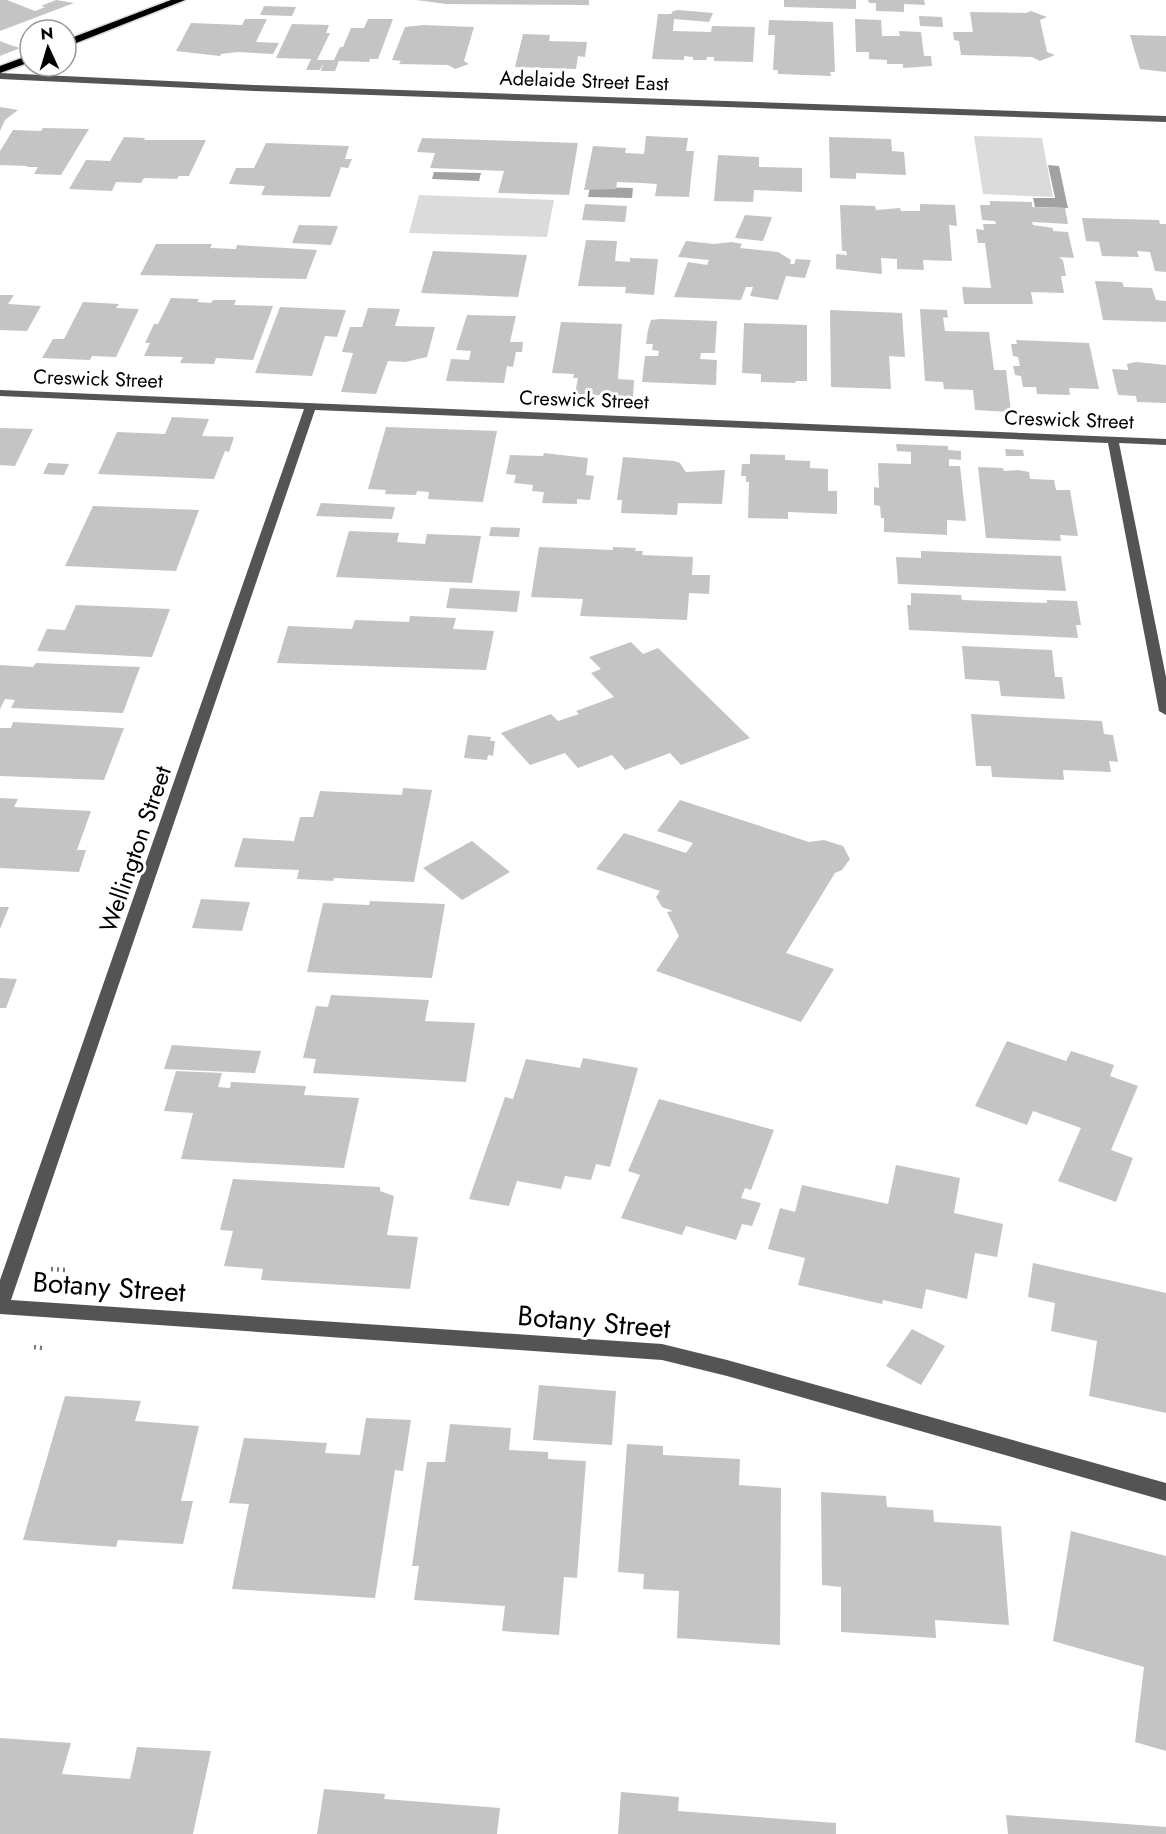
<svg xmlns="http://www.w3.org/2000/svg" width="1166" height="1834" font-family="Jost,sans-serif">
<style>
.green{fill:#dbdbdb}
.water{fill:#a2a2a2}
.building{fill:#c4c4c4}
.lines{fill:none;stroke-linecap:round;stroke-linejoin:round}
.highway-casing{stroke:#dbdbdb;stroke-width:3}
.path{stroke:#767676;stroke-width:4.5;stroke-dasharray:2 4;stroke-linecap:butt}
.minor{fill:#545454;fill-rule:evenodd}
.highway{fill:#000;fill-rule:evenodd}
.labels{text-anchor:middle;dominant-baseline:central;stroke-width:6;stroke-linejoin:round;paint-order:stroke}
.far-street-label{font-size:20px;fill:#000;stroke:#fff}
.street-label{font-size:24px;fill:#000;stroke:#fff}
.near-street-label{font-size:28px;fill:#000;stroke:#fff}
</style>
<rect width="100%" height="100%" fill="#fff"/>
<!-- green -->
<path class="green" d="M974,136L1042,138L1053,197L983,194Z
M419,195L554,200L547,237L409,233Z"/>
<!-- water -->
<path class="water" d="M1048,165L1059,166L1068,208L1035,207L1033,198H1055Z
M434,172L481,173L479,181L432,179Z
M590,187L633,188L632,198L588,197Z"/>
<!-- building -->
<path class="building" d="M0,0H7L35,11L45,7L41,6L56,0L74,3L0,31Z
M416,0H589V5L446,4Z
M784,0H856V9L784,7Z
M868,0H924L925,5L904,4V12L876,11V3H869Z
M264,6L296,7L292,16L260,15Z
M678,10L713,13L709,22L674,19L673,31L711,32L712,26L755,27L753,62L714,61V57H707L706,60H693V57L684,56V60L652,59L658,14H671L673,11Z
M1031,11L1047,17L1040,20L1047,52L1055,55L1040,61L1032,57L961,55L959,41L954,40L953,32H973L970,12L1026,13Z
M919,16L942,17L943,27L920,26Z
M245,19H267L256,42L279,43L273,54L238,52L221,54L220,56L176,51L191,23L242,25Z
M368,19H393L378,59H370L369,62L339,61L335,71H321L323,63L320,70H306L311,59L276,58L292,24L329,25L326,33H330L317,60H334L340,47H343L351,28H364Z
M855,19L881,20L882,36H900L899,31L921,32L924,56H931L932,66L903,68V64H887V60L869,59V52H856Z
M769,20L833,22L835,72H830L831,76L778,74V70H773L775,35H768Z
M423,25L474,27L464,61L469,64L455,69L448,65L399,64L401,61L392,60L405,27Z
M523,34L550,35L549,41L587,42L585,57L578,56L576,69L515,67Z
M1130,35L1166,36V72L1140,69Z
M0,41L10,45L20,48L0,56Z
M0,107L18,110L5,120L0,131Z
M43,128L89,129L61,175L34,174L38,167H27L28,166L0,165V151L13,130L41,131Z
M646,136L688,138L686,151H694L689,197L655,196L657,184L642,183L617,182L616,189L584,190L593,146L626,148L625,153L644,154Z
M124,137L145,138L144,140H206L189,176H179L177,179L144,178L141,183L116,182L112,191L69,189L86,160L110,161Z
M829,137L891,139L892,151L904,152L906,175L856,173V179L830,178Z
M422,138L578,143L569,195L498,193L504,171L430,168L435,153L417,152Z
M266,143L349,146L345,159H352L348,168L341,167L330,197L261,195L265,186L229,184L236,168H254Z
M718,155L759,157V167L802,168V192L754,190L753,202L714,201Z
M990,201L1032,202V207L1065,208L1068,224L1032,222L1033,225L1053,228V231L1068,232L1074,258L1059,257L1063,260L1066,276H1061L1064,293L1031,292L1033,304H964L962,287L991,288L985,243H978L976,229L984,230L983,224H996L995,221L982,220L980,205H990Z
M585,204L627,206L625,222L582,220Z
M920,204L955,205L957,226L949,225L952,261L923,260L924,270L897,269V259L881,258L882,274L836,269V254L847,255L846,251H842L840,205L875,206L876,210L900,208L901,211H920Z
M745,215L772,217L763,241L735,238Z
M1082,218L1159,220L1160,224H1166V272L1155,271L1150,252L1137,251L1139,257L1102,256L1099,242L1086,241Z
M299,225L338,226L331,245L292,243Z
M586,240L617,241L615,261L630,262V258L658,259L654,295L625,293L626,287L578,286Z
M686,241L714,244L732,242L742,244L740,248L778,252L791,260L790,264H794L796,259L811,260L805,278L786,276L778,300L750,296L753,287H746L741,300L674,297L688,262L707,265L709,260L678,257Z
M156,244H212L210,248L236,249L237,245L317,250L306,279L140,275Z
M433,251L527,255L518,297L421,293Z
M1095,281L1122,282L1124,287L1152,288L1156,300L1166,301V322L1103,320Z
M0,295H14L8,304L41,306L27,331L0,330Z
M171,298L199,299L197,302L211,303L213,300H236L234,305L273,306L253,360L216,358L214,364L180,363L183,357L144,356L150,343H145L154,324H158Z
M83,302L119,304L116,308L139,309L116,357L92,356L90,360L42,358L53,339H64Z
M280,307L346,310L337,337L325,336L312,376L255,373Z
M368,308L400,309L395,326L435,327L427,357L405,362L388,361L376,394L341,392L353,353L342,352L350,327H362Z
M920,309L947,310L948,318L943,317L945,331L989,332L994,370H1006L1011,412L975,410L973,390L944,389L943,382L925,381Z
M830,310L902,313L905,357L889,356L891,389L831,387Z
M467,315L516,316L510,342H523L522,352H516L513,367L507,366L504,383L446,381L451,359L469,360L471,351L456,350Z
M660,319L717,321L715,353H701L700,359L717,360L716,385L642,382L645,356H658L659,351L652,350L653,344H646L648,330L651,320Z
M561,322L622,324L618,379L634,380L633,397L575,394L578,378H573L574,374L552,373Z
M744,323L807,325V381H796L795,383L761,382V374L742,373Z
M1016,340L1089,343L1099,389L1069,388L1070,395L1037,394L1036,387H1023L1021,376L1015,375L1013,366H1020L1018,357L1013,356L1011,344H1017Z
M1136,362L1166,365V403L1137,402L1136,396L1118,395L1112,369L1128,370L1127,364Z
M172,417L209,419L202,436L234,437L229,452L225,451L214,479L98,474L117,432L165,434Z
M386,427L497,431L483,502L428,499L429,492L417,491L416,495L385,494L386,490L368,489Z
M0,428L33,429L15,466L0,465Z
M896,444L948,446V450L961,451V460L949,459V466H960L966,521L947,520V535L884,532V518H881L880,506L874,505V487L879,488L878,463L911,464V452L897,451Z
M1005,449L1023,450L1024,456H1006Z
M544,453L588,458L586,475L594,476L590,500L577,499V504L542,503L544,492L532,491L533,485L514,483L516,475L506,474L510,455L543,456Z
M750,454L785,455V460L810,461V468L828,469V491H837V514L788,512V519L748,518L749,482H746V476H741L742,464H750Z
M623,457L674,461L680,463L686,472L725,470L722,504L678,503L677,515L621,513L622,500H617Z
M48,463L69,464L64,475L43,474Z
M978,467L1003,468L1004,471L1018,470L1029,472L1030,479L1054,480L1056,490H1070L1078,536L1060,535L1061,541L986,538Z
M321,503L395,507L392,519L316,516Z
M93,506L199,510L176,571L65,566Z
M491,527L520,528L519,537L489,536Z
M349,531L399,533L397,542L425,544L427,534L481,536L472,583L336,577Z
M539,547L613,550V547L636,548L635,551H643L642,555L693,557L692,575H710L709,594L689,593L687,620L580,616L583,599L531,597Z
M921,551L1061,556L1066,591L898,584L896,557L921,558Z
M450,588L520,591L517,612L446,608Z
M911,593L961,595L962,600L1047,603V600L1077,601L1081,625H1076L1078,638L909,630L907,605H911Z
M76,605L170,609L152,657L37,651L47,629L65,630Z
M410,616L456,618L453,629L494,631L486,670L277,663L288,626L352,629L355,620L409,622Z
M631,642L643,654L658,648L750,738L681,765L670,753L625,770L612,755L578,768L565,753L530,765L501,733L551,714L558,721L579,714L576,711L614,697L591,673L601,669L589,657Z
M962,646L1052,650L1055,677H1062L1065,699L1001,696L999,681L965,679Z
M36,663L140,667L123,713L11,708L15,700L5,699L0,709V665L33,667Z
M971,714L1102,721L1104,734L1113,735L1118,762L1109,761L1111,772L1063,770L1064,780L992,777L991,766H976Z
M13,722L124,728L104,780L0,776V728H11Z
M468,735L491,737L490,741H495L493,756L488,755L487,760L464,758Z
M403,788L432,790L414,882L334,878L333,881L297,879L299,870L234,867L243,838L294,841L300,817H313L320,791L402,795Z
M0,798L18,799L14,807L91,811L77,850H86L79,872L0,868Z
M680,800L809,842L824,840L843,846L850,859L842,870L835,873L786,953L834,969L801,1022L656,971L679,936L667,912L673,911L662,907L656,897L660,891L596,869L624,833L686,853L693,843L657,831Z
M472,841L510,872L462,900L423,868Z
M201,899L250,902L242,931L192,928Z
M370,901L445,904L432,978L307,972L323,903L369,905Z
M0,907H9L0,929Z
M0,978L17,979L6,1008H0Z
M331,995L429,1000L425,1021L475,1023L466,1082L313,1073L316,1059L303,1058L316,1006L328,1007Z
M1007,1041L1066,1061L1071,1051L1114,1065L1110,1076L1138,1086L1111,1150L1133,1158L1116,1202L1058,1181L1081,1128L1033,1111L1027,1125L975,1106Z
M172,1045L261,1051L255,1073L164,1069Z
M583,1058L638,1068L610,1167L596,1164L591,1180L565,1176L561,1189L517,1181L509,1206L469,1199L505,1097L513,1099L526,1059L580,1068Z
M176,1071L222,1073L218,1087L230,1088L231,1082L306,1086L304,1095L359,1098L344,1168L181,1159L193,1113L164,1111Z
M659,1099L774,1130L751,1190L745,1188L741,1198L761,1203L752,1226L742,1224L736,1240L686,1226L682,1235L621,1218L640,1175L628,1171Z
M896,1165L960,1178L954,1213L1003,1224L997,1257L975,1253L967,1299L926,1289L922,1309L883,1300L882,1304L798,1285L805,1258L768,1249L780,1208L795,1212L802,1185L888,1204Z
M233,1179L380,1187V1191L394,1196L387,1235L418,1237L410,1289L261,1280L263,1269L224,1266L233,1231L220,1230Z
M1033,1263L1166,1293V1413L1089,1396L1097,1341L1051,1331L1055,1303L1028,1297Z
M912,1329L945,1346L921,1385L886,1366Z
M539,1385L616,1391L612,1445L533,1440Z
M65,1396L141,1401L135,1421L199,1426L181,1501H193L183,1544L118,1540L116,1547L23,1540Z
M366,1418L411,1420L403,1471L395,1470L375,1598L232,1589L249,1504L229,1503L244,1438L327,1443L325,1453L360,1455Z
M450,1424L511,1428L509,1450L548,1452V1459L586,1461L577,1578L564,1577L559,1635L502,1631L505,1606L414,1600L419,1566H412L427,1462H445Z
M627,1444L663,1446V1455L740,1459L739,1485L781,1488L780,1645L677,1638L679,1591L643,1589L644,1574L618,1572Z
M821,1492L886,1496L887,1507L933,1510L934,1522L1001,1526L1009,1625L935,1620L936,1638L841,1632V1587L822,1585Z
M1071,1531L1166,1556V1751L1135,1742L1144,1667L1053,1641Z
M0,1738L71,1743L62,1774L130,1779L137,1747L211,1751L193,1834H0Z
M324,1789L385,1794L384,1799L500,1808L497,1834H317Z
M621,1792L679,1797L678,1811L836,1823V1834H618Z
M1006,1815L1166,1827V1834H1008Z"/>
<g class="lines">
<defs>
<path id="highway" d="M171,0H185L66,47V40Z
M30,55V62L0,73V66Z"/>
</defs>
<!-- highway casing -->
<use href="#highway" class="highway-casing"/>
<!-- path -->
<path class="path" d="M51,1269L66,1270
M34,1347L42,1348"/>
<!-- minor -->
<path class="minor" d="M0,73L254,85L1166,116V122L254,91L0,79Z
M0,390L1166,439V445L1119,443L1166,677V715L1159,711L1108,443L315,410L11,1300L662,1344L727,1360L1166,1483V1501L727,1376L662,1360L0,1314V1280L304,409L0,396Z"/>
<!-- highway -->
<use href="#highway" class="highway"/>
</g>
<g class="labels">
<!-- far-street labels -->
<g class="far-street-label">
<text transform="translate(584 81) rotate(2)">Adelaide Street East</text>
<text transform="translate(98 379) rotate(2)">Creswick Street</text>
<text transform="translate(584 400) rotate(2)">Creswick Street</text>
<text transform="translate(1069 420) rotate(2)">Creswick Street</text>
</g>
<!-- street labels -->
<g class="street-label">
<text transform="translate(135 849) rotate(-71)">Wellington Street</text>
</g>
<!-- near-street labels -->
<g class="near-street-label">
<text transform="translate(109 1287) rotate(4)">Botany Street</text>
<text transform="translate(594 1322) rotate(5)">Botany Street</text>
</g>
</g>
<!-- north arrow -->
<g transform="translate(48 48) rotate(356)"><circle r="28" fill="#ffffff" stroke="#999999" stroke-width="1.5"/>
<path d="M0-4.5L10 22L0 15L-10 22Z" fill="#000000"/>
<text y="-9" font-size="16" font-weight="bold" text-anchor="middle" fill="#000000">N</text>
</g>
</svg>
